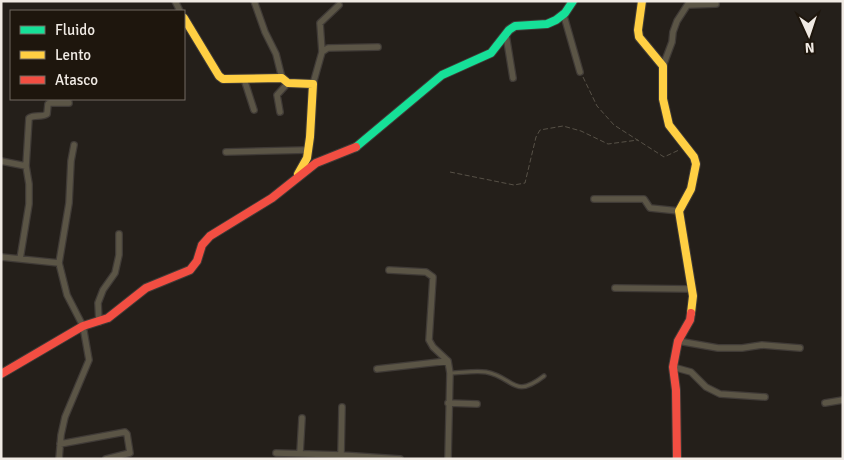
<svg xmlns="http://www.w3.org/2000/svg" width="844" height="460" font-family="Signika,sans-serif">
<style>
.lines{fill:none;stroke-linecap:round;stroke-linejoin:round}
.lane-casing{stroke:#403b37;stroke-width:5.5}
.street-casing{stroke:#403b37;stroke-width:8}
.fast-casing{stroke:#403b37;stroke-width:10}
.slow-casing{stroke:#403b37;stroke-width:10}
.jam-casing{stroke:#403b37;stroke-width:10}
.path{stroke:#575147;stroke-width:1;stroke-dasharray:5 2.5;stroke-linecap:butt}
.lane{stroke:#5b5546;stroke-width:3}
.street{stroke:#5b5546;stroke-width:5.5}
.fast{stroke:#16e098;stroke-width:8}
.slow{stroke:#ffcf43;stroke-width:8}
.jam{stroke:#f24e42;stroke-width:8}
</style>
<rect width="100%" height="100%" fill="#241f1a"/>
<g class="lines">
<defs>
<path id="lane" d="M450,373C461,373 475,370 486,372C514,377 513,400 544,376"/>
<path id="street" d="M175,1L180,11
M254,1L265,32L276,54L282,78
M688,5L716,4
M564,16L580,72
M506,35L513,78
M322,52L328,48L378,47
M663,66L672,42L673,32L677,21L690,1
M244,79L254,110
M313,84L322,52L320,23L339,5
M280,112L277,95L288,83
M226,152L308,150
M1,161L26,166
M594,199H644L650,208L679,211
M1,257L59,263
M20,259L29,204V184L26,166L29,118C35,114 41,118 47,114L48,104L50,103H69
M389,270L426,272L433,277L429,340L433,347L448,361L450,373L448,459
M615,288L692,289
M99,322L98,303L103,290L115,273L119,255V234
M678,341L718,348H742L762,345L800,348
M673,367L691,372L706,387L720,394L765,397
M377,369L448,361
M448,403L477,404
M825,403L843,400
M60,444L125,432L127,434L130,453L106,459
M276,453L341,455L400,459
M300,453L302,418
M341,455L342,407
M59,459L61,435L65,417L89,360L83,326L67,295L59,263L69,203L71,161L74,145"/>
<path id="fast" d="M356,147L442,75L491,53L509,30L515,26L547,24L556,20L565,13L573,1"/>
<path id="slow" d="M642,1L638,30L639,37L663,66V99L669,125L694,157L696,164L691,189L679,211L693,296L691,313
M184,18L219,76L223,79L282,78L288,83L313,84L310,137L307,158L298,174"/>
<path id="jam" d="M1,374L83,326L108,318L146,288L190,270L197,261L202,245L210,236L272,198L316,163L356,147
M677,459L676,390L673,367L678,341L690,320L691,313"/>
</defs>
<!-- lane casing -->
<use href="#lane" class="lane-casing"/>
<!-- street casing -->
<use href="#street" class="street-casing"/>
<!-- fast casing -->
<use href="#fast" class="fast-casing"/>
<!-- slow casing -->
<use href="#slow" class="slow-casing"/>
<!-- jam casing -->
<use href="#jam" class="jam-casing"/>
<!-- path -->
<path class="path" d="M583,77L597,106L614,125L664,157L679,150
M450,172L514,185L525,183L536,137L540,130L563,126L581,131L608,144L638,140"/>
<!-- lane -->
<use href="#lane" class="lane"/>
<!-- street -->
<use href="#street" class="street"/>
<!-- fast -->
<use href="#fast" class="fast"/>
<!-- slow -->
<use href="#slow" class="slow"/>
<!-- jam -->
<use href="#jam" class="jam"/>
</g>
<!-- border -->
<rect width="844" height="460" fill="none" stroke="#f0eae4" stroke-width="5"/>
<!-- legend -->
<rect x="10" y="10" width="175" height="90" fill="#1e160d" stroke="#726b63"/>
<rect x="20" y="26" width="25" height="8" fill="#16e098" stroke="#726b63"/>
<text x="55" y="35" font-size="15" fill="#f0eae4">Fluido</text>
<rect x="20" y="51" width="25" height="8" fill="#ffcf43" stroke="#726b63"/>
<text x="55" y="60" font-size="15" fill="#f0eae4">Lento</text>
<rect x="20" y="76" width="25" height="8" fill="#f24e42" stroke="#726b63"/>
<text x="55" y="85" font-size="15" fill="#f0eae4">Atasco</text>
<!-- north arrow -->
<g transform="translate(809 35) rotate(177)" stroke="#1e160d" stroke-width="4" paint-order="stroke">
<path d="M0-4L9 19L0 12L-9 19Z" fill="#f0eae4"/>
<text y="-8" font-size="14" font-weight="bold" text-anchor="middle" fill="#f0eae4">N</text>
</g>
</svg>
